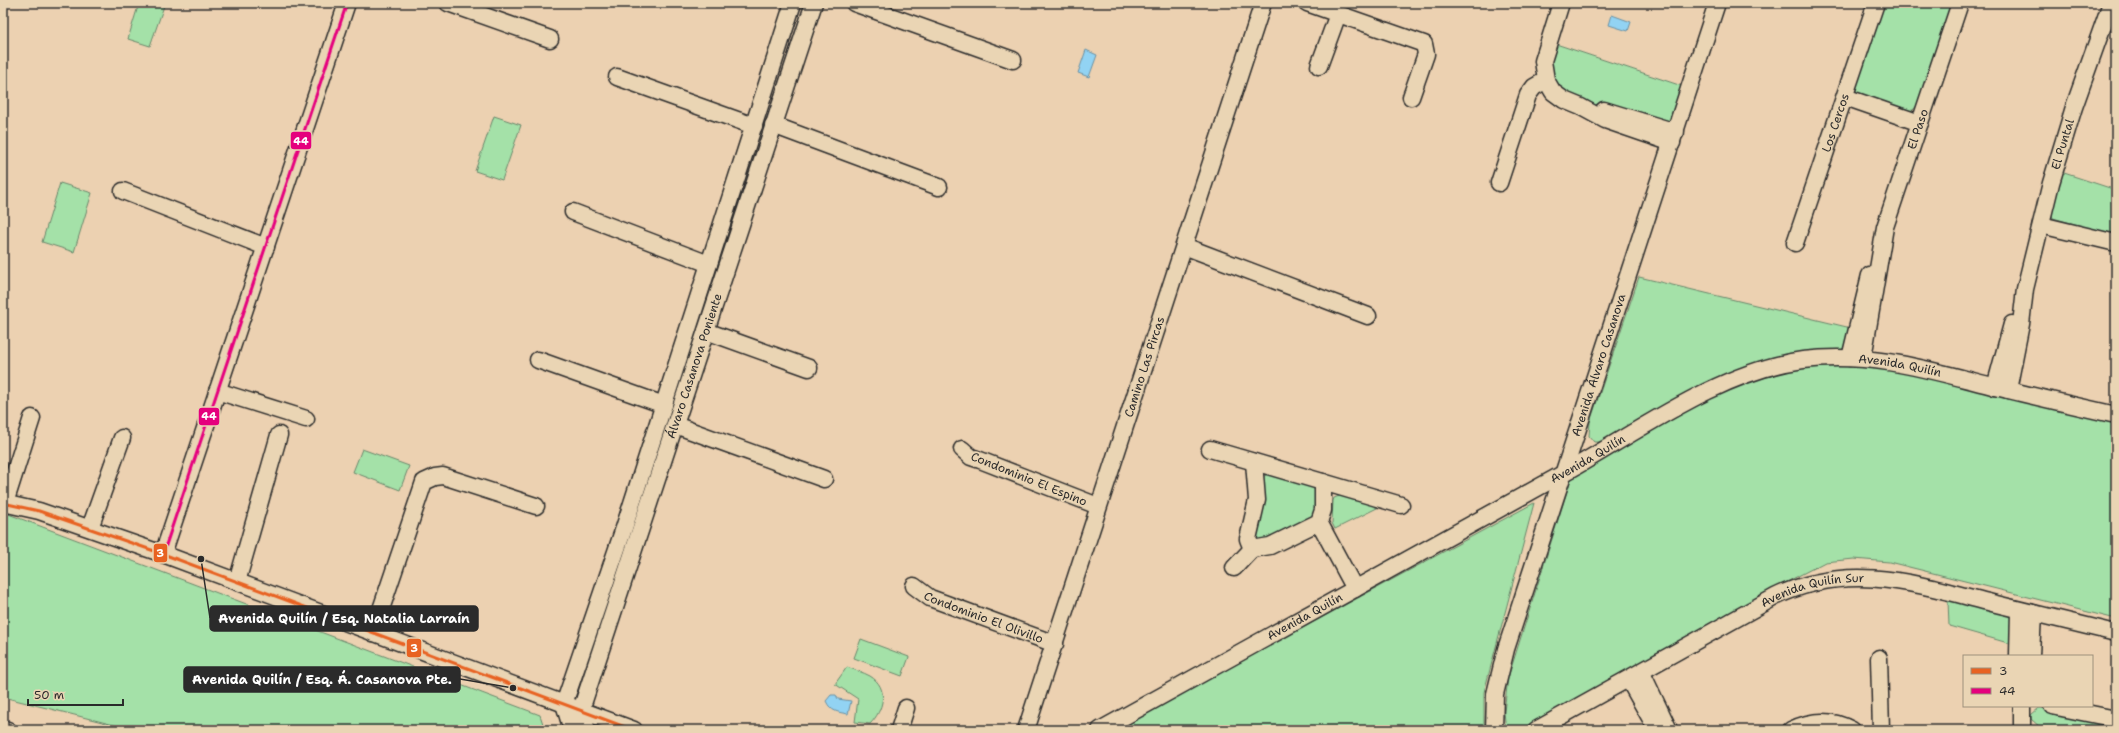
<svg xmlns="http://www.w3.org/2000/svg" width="2119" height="733" font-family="'Shantell Sans',sans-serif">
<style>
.green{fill:#a4e1a8;stroke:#68866a}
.water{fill:#92d3f3;stroke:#6990a3}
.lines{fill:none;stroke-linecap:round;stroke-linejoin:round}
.minor-casing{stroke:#2b2b2b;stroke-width:19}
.minor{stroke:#ead5b4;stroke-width:16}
.bus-1-casing{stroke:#ead5b4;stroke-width:6}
.bus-2-casing{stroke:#ead5b4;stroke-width:6}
.bus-1{stroke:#e86222;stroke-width:3}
.bus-2{stroke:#e5007d;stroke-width:3}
.labels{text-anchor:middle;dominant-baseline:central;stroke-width:3.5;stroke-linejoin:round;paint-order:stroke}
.street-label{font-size:12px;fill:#2b2b2b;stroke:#ead5b4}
.leader{fill:none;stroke:#2b2b2b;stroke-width:1.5}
.callout-dot{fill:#2b2b2b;stroke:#ead5b4;stroke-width:1.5}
.callout{fill:#2b2b2b;stroke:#2b2b2b;stroke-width:1.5}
.callout-label{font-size:13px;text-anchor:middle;font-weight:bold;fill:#fff}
.line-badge{stroke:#ead5b4;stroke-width:1.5}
.badge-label{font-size:11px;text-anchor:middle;font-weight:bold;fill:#fff}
</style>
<rect width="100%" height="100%" fill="#ecd1b1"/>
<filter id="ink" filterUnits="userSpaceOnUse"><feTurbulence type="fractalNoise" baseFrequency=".025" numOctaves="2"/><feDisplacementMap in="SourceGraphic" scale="8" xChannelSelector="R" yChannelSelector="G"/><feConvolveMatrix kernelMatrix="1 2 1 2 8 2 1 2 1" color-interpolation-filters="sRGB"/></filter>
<g filter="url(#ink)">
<!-- green -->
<path class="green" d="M139,3H165L150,46L128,39Z
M1884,3H1951L1920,102L1913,110L1907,111L1856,92V86Z
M1556,44L1682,86L1668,126L1579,102L1555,88L1550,64Z
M494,116L521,125L502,180L475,171Z
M2061,172L2116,190V236L2053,218L2051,213Z
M60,183L92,193L74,252L42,242Z
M1639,277L1851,328L1845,349L1806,356L1603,442H1594L1589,436L1590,422Z
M1823,364L1890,368L2116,422V619L1889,562L1854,559L1825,562L1758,597L1520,730H1506L1504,712L1508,678L1571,479L1583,468L1710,398L1765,375Z
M362,449L409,466L400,490L353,472Z
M1269,473L1315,487L1317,489L1315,515L1270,541L1256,540L1263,506V477Z
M1342,495L1381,506L1335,529L1332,523L1333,501L1334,498Z
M1534,503L1484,692V730H1113Z
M3,512L540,715L545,730H134L3,697Z
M1948,600L2017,617L2015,645L1949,626Z
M861,639L909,657L902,676L854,658Z
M847,667C854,670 863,672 870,676C890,688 883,711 870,724L855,722L858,699L835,684Z
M2039,708H2046L2116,723V730H2051L2041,728L2031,719V715Z"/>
<!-- water -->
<path class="water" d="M1612,15L1631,22L1628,31L1609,25Z
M1086,50L1097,55L1089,77L1078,73Z
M831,695H836L838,699L851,701L848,714C838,712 831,712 826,701Z"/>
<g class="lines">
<defs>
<g id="minor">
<path d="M448,3L550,39"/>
<path d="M854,3L1013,60"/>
<path d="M1307,3L1424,44L1426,54L1411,97"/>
<path d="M1561,3L1543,61L1546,80L1553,92L1564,100L1581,107L1605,120L1672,143"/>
<path d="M1319,66L1338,14"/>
<path d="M617,77L754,126"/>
<path d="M1845,97L1920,123"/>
<path d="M1604,110L1676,132"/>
<path d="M773,125L939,187"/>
<path d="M1499,183L1528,95L1534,87L1546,80"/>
<path d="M123,191L266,247"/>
<path d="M573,212L709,264"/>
<path d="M2041,225L2116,243"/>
<path id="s1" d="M1795,243L1876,3"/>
<path d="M1184,246L1368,316"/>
<path d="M706,331L809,368"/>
<path d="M1850,358L1870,275"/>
<path id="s2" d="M1863,358L1885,227L1960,3"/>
<path d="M538,360L664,405"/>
<path d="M1995,387L2012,324"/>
<path id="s3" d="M2008,390L2021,324L2025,289L2051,183L2074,107L2111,3"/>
<path d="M217,391L306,419"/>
<path d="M675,425L824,479"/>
<path d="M962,449L971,457L980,460L1098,506"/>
<path d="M1210,449L1401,505"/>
<path d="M1254,462L1257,500L1248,539L1252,549L1270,546L1319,522L1323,510V482"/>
<path d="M3,503L39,511L163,554L634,730"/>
<path d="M5,503L32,418"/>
<path d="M1319,522L1355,589"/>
<path d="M90,528L122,438"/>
<path d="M163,554L347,3"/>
<path d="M1234,568L1252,549"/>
<path d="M237,582L279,435"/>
<path id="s4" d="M914,586L930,598L941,602L1055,644"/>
<path d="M373,633L424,482L435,477L443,476L536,506"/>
<path d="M2018,656L2019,610"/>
<path d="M2031,656L2033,613"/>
<path d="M1879,658L1881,730"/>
<path d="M1642,673L1669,730"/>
<path d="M1629,680L1657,730"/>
<path d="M2052,706L2116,719"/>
<path d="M3,729L8,730"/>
<path d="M572,730L564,704L624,528L793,3"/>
<path id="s5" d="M587,730L581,710L814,3"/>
<path d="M899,730L906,708"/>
<path id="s6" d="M1026,730L1263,3"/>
<path id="s7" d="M1100,730C1256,644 1411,557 1566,472C1639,431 1720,371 1803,360C1874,352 1929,370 1996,387C2036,397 2076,406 2116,415"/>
<path id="s8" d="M1494,730L1495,694L1506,649L1717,3"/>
<path id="s9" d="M1536,730L1775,597C1849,561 1917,584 1992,603C2033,613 2075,623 2116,633"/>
<path d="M1791,730C1811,720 1832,719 1852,730"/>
<path d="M2022,730V706"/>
</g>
</defs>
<!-- minor casing -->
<use href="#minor" class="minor-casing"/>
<!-- minor -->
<use href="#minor" class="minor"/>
<defs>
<path id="bus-1" d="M3,503L39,511L163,554L625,727"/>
<path id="bus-2" d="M163,554L347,3"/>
</defs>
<!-- bus-1 casing -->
<use href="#bus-1" class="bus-1-casing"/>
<!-- bus-2 casing -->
<use href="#bus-2" class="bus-2-casing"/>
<!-- bus-1 -->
<use href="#bus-1" class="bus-1"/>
<!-- bus-2 -->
<use href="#bus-2" class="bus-2"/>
</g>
</g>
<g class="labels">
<!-- street labels -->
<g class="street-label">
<text stroke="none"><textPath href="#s1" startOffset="127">Los Cercos</textPath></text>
<text stroke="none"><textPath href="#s2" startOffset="236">El Paso</textPath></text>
<text stroke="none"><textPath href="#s3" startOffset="252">El Puntal</textPath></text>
<text stroke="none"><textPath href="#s8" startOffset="381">Avenida Álvaro Casanova</textPath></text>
<text stroke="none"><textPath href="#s5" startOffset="383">Álvaro Casanova Poniente</textPath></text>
<text stroke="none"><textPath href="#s6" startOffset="382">Camino Las Pircas</textPath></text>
<text stroke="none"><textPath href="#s7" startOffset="894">Avenida Quilín</textPath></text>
<text stroke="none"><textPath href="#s7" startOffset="558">Avenida Quilín</textPath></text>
<text transform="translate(1029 479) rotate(22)">Condominio El Espino</text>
<text stroke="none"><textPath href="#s9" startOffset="312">Avenida Quilín Sur</textPath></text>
<text stroke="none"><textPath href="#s4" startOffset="77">Condominio El Olivillo</textPath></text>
<text stroke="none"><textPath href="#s7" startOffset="234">Avenida Quilín</textPath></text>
</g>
</g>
<!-- callouts -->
<path class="leader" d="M201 559L210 618M513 688L460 679"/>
<g class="callout-dot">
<circle cx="201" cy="559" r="4"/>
<circle cx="513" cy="688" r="4"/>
</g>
<g class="callout">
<rect x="210" y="606" width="268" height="25" rx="4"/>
<rect x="184" y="667" width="276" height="25" rx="4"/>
</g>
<g class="callout-label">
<text x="344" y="623">Avenida Quilín / Esq. Natalia Larraín</text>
<text x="322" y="684">Avenida Quilín / Esq. Á. Casanova Pte.</text>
</g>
<g class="line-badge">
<rect x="290" y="131" width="22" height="19" rx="4" fill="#e5007d"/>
<rect x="198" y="407" width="22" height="19" rx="4" fill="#e5007d"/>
<rect x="153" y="543" width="15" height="20" rx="4" fill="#e86222"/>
<rect x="406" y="638" width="16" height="20" rx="4" fill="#e86222"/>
</g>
<g class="badge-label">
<text x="301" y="145">44</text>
<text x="209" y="420">44</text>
<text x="160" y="557">3</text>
<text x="414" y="652">3</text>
</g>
<!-- margin -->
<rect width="2119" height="733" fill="none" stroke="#ead5b4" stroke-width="16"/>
<rect x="8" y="8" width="2103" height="717" fill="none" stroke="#2b2b2b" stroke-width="1.5" filter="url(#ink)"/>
<!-- legend -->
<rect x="1963" y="655" width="130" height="52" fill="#ead5b4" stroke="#9e917d"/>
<rect x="1971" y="668" width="20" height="6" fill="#e86222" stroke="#9e917d"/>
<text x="1999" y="675" font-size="12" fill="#2b2b2b">3</text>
<rect x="1971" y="688" width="20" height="6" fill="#e5007d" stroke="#9e917d"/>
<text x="1999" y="695" font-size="12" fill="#2b2b2b">44</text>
<!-- scale -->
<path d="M28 699v6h95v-6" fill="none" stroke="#2b2b2b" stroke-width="2"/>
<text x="34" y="699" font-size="12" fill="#2b2b2b" stroke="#ead5b4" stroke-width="3" paint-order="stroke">50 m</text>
</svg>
